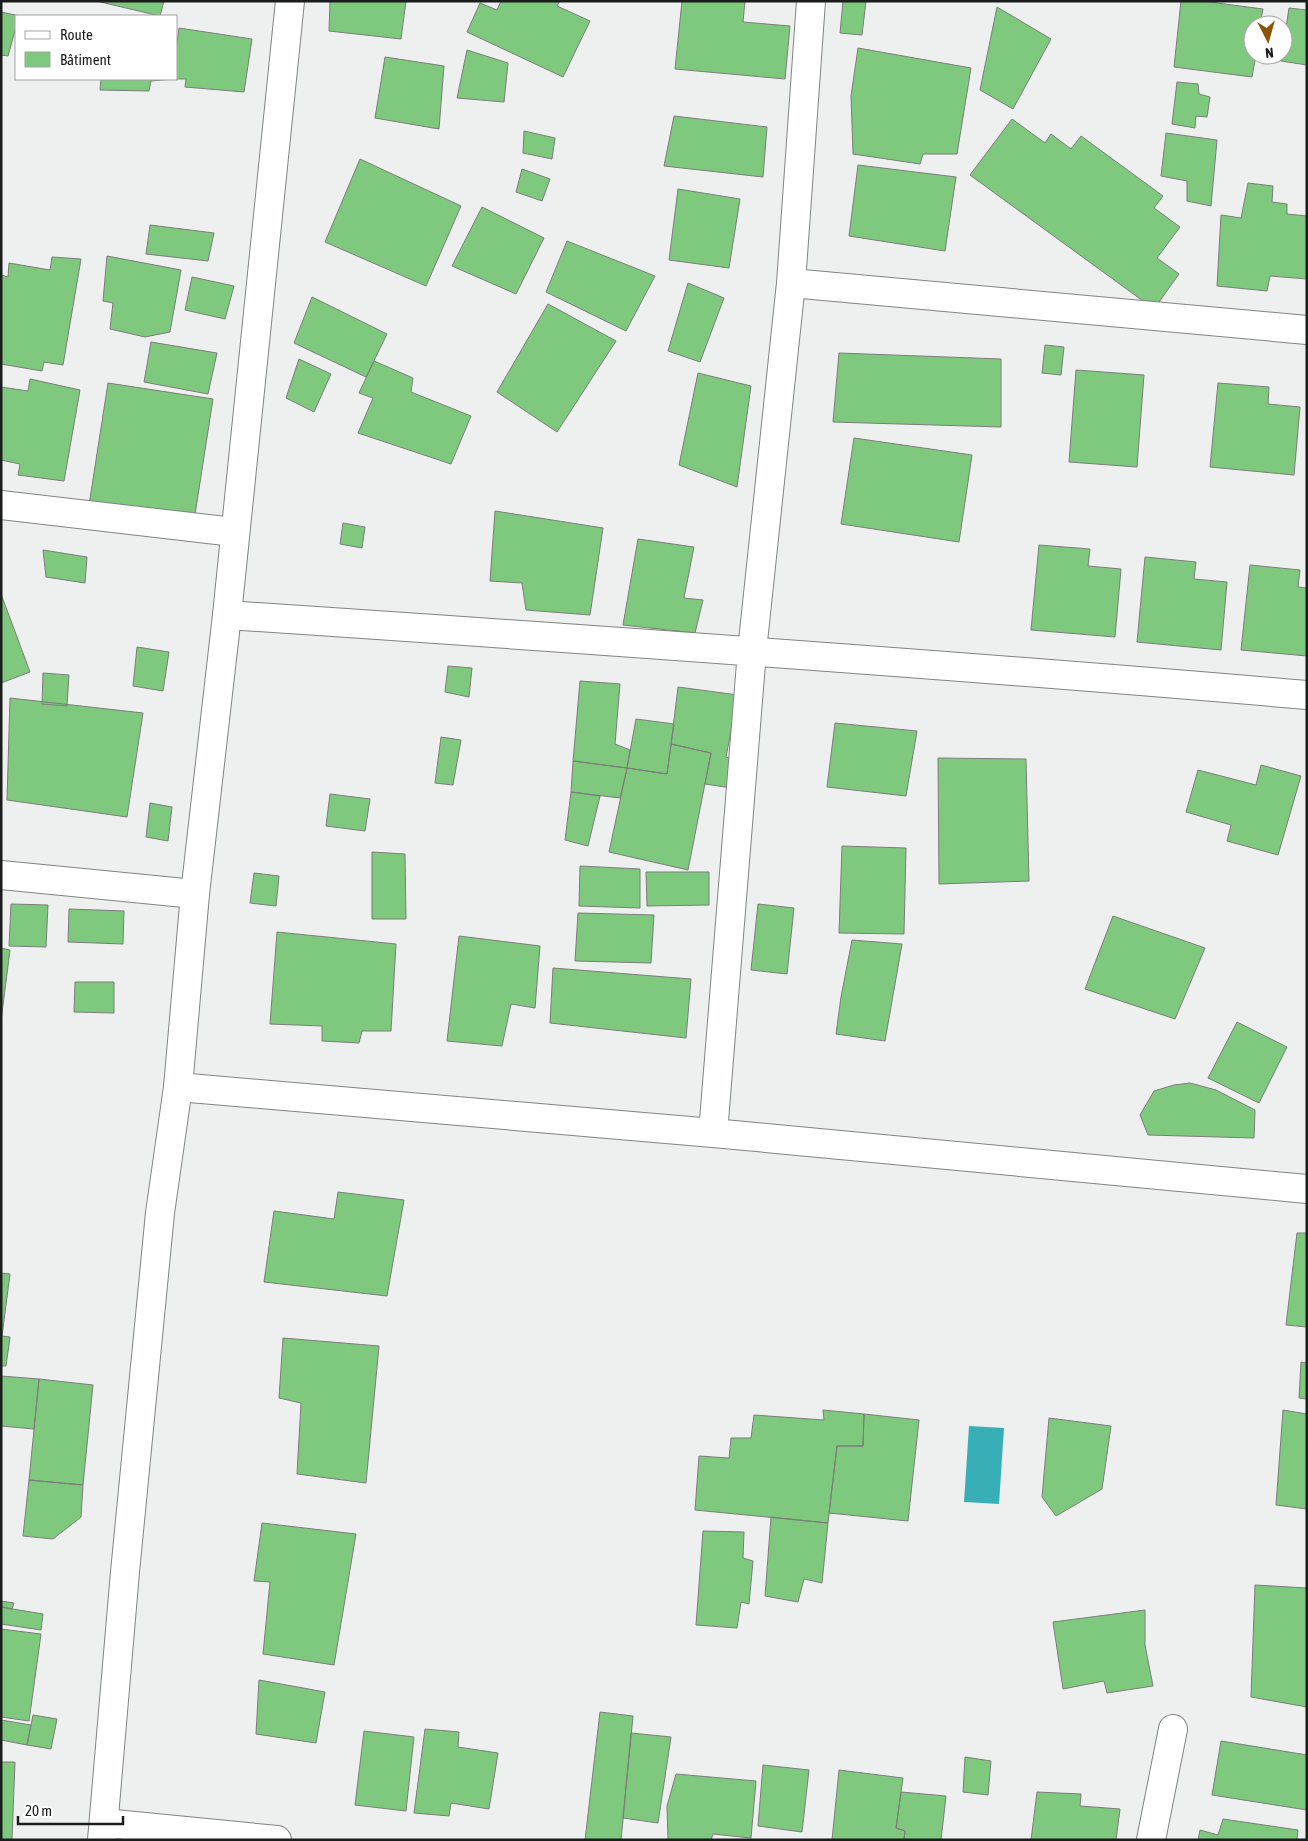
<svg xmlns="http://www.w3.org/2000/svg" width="1308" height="1841" font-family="'Asap Condensed',sans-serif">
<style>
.water{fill:#38afb7}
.building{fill:#7fc97e;stroke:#7b7d7a}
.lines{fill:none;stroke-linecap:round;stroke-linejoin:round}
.minor-casing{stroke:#818482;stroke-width:30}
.tertiary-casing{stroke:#818482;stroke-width:30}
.minor{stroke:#fff;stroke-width:28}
.tertiary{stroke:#fff;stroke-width:28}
</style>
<rect width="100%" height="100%" fill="#edf0ee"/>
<!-- water -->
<path class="water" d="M969,1426L1004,1428L999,1504L964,1502Z"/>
<!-- building -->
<path class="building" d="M96,1H164L160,16Z
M330,1H406L401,39L329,31Z
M501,1H560L557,6L590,21L563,77L467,32L480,3L497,10Z
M682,1H745L743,22L790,26L785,79L675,69Z
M843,1H866L862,35L840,33Z
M1181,1H1202L1263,9L1260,25H1253V55H1256L1252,77L1174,67Z
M997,7L1051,39L1013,109L980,90Z
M1289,8L1307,10V65L1281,61Z
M1,12L20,16H16V27L8,56L1,55Z
M179,28L252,39L244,92L185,87L186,79H173H176V50Z
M858,48L971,68L957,154H923L920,164L853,154L851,96Z
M467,50L508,63L504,102L457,98Z
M385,57L444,66L439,129L375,118Z
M101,79H173L151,81L149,91L100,90Z
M1177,82L1198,84L1199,94L1210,97L1207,117L1196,116L1195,128L1172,124Z
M674,116L767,127L763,177L664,166Z
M1012,119L1045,143L1051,134L1071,149L1081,136L1163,196L1154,208L1180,227L1157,258L1179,274L1154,309L970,175Z
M524,131L555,138L552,159L523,153Z
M1166,133L1217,140L1211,206L1187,201V181L1161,176Z
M360,159L461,206L426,286L325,242Z
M858,165L956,177L945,251L849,236Z
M522,169L550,179L542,201L516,192Z
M1248,183L1273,186L1272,202L1287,204V214L1307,216V279L1270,276L1267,291L1217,286L1221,215L1241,218Z
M678,189L740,199L729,268L669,260Z
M482,207L544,238L516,294L452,266Z
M150,225L214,233L208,261L146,254Z
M567,241L655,276L626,331L546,292Z
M107,256L181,270L170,332L145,337L110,329L113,303L103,301Z
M52,257L81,259L63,365L44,362L42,371L1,364V275L8,277L9,263L50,270Z
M192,277L234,286L225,319L185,310Z
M688,283L724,298L700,362L668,351Z
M312,297L387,334L366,377L294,343Z
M548,304L616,341L557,432L497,392Z
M151,342L217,353L208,394L144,382Z
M1045,345L1064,347L1061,375L1042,373Z
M839,353L1001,359V427L833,422Z
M299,359L331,374L314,412L286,398Z
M374,361L413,378L411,392L471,416L451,464L358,433L373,398L359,393Z
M1076,370L1144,375L1137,467L1069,462Z
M698,373L751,386L737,487L679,465Z
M30,379L80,390L64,481L18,475L20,464L1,460V387L28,391Z
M108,383L213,399L194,521L89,505Z
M1218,383L1269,387L1268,404L1300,407L1294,475L1210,467Z
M854,438L972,455L959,542L841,524Z
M495,511L603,528L590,615L526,610L522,583L490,581Z
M343,523L365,527L362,548L340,544Z
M638,539L694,547L684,598L703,600L695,633L623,625Z
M1039,545L1090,549L1088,566L1121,569L1115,637L1031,630Z
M43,550L87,557L85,583L46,577Z
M1145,557L1196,562L1194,579L1227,582L1221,650L1137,642Z
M1250,565L1300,570L1298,587L1307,588V656L1241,650Z
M1,594L30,672L1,683Z
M137,647L169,652L163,691L133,686Z
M448,666L472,668L469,697L445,692Z
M43,673L69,675L67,706L42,704Z
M580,681L620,684L615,744L630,750L627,768L573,761Z
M678,687L738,695L726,757L739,761L732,788L705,784L711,753L671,744Z
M10,698L143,713L127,817L7,800Z
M636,719L674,724L667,774L627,768Z
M835,723L917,731L906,796L827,787Z
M441,737L461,740L453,785L435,783Z
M671,744L711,753L688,870L609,852L627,768L667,774Z
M938,758L1026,759L1029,881L939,884Z
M573,761L627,768L620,798L571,792Z
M1261,765L1301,776L1278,855L1227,841L1231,825L1186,812L1198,770L1256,785Z
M571,792L600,796L588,846L565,840Z
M330,794L370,799L365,831L326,826Z
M150,803L172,807L168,841L146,837Z
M842,846L906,848L904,934L839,933Z
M372,852L405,854L406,919H372Z
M580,866L640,869V908L579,906Z
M646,872H709V905L647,906Z
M254,873L279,876L276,906L250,903Z
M11,904L48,905L46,947L9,946Z
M758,904L794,908L787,974L751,970Z
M69,909L124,911L123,944L68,942Z
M578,913L654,915L651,963L575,961Z
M1113,916L1205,948L1175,1019L1085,989Z
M277,932L396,944L391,1031H362L359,1043L322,1041V1026L270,1024Z
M459,936L540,946L535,1008L511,1004L502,1046L447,1041Z
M852,940L902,944L885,1041L836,1034L841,997Z
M1,948L10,950L1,1021Z
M553,968L691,979L686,1038L550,1023Z
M75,982H114V1013L74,1012Z
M1237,1022L1287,1047L1259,1103L1208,1078Z
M1190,1083L1216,1090L1255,1110L1254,1138L1148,1135L1140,1115L1154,1091L1174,1085Z
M338,1192L404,1200L387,1296L264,1282L274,1211L334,1219Z
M1297,1233H1307V1327L1286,1325Z
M1,1273L10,1274L2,1336L10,1337L6,1366H1Z
M283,1338L379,1346L366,1483L297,1474L301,1403L279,1398Z
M1301,1362L1307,1363V1399L1299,1398Z
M1,1376L39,1379L34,1429L1,1426Z
M39,1379L93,1385L83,1485L29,1480Z
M823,1410L864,1414L863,1446H837L828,1523L695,1510L699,1456L729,1458L731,1438H751L754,1415L824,1420Z
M1283,1410L1307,1414V1509L1276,1505Z
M864,1414L919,1420L908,1521L829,1513L837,1446H863Z
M1049,1418L1111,1426L1102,1489L1056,1516L1042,1497Z
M29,1480L83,1485L81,1517L53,1539L23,1536Z
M771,1517L828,1523L822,1583L804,1579L798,1602L765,1596Z
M262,1523L356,1534L334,1665L263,1654L270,1582L254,1581Z
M703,1531L744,1532L743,1558L753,1561L749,1604L741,1602L737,1628L696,1625Z
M1255,1585L1307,1588V1707L1251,1697Z
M1,1601L14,1603L12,1609L1,1607Z
M1,1607L43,1614L41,1630L1,1624Z
M1145,1610V1645L1153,1686L1107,1693L1104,1681L1063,1689L1053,1622Z
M1,1629L41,1634L29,1721L1,1717Z
M259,1680L325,1692L316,1743L256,1734Z
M600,1712L633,1716L621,1840H585Z
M33,1715L57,1719L51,1749L27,1745Z
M1,1720L31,1725L27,1745L1,1740Z
M425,1729L459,1732L458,1747L498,1753L489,1809L451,1803L449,1816L414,1813Z
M364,1731L414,1737L406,1811L355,1805Z
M631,1733L671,1737L658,1823L623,1818Z
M1221,1741L1307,1755V1810L1212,1795Z
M965,1757L991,1761L988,1795L963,1792Z
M1,1762H15L12,1840H1Z
M763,1765L809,1770L802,1832L758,1826Z
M839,1770L903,1778L896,1828L905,1831L904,1840H832Z
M676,1774L756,1781L751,1838L713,1834L711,1840H668L667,1806Z
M901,1792L946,1796L941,1840H904L905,1831L896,1828Z
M1037,1792L1081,1794L1080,1806L1120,1809L1116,1840H1031Z
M1223,1819L1298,1830L1297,1839L1301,1840H1198L1200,1830L1218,1835Z"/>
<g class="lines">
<defs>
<path id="minor" d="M791,283L1307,330
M1,505L234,532
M227,615C587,639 947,664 1307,695
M1,875L195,894
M178,1087L713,1133L1307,1189
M713,1133L752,651L791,283L811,1
M104,1823L277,1840
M1151,1840L1173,1729"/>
<path id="tertiary" d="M102,1840L125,1572L160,1213L178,1087L195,894L227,615L290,1"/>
</defs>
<!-- minor casing -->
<use href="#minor" class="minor-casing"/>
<!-- tertiary casing -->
<use href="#tertiary" class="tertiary-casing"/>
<!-- minor -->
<use href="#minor" class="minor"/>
<!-- tertiary -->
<use href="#tertiary" class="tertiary"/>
</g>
<!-- border -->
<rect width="1308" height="1841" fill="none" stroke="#1b1c1c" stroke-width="5"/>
<!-- legend -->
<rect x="15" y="15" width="162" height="65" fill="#ffffff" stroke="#a4a4a4"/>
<rect x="25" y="31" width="25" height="8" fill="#ffffff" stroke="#a4a4a4"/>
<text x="60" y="40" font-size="15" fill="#1b1c1c">Route</text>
<rect x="25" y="52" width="25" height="15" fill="#7fc97e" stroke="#a4a4a4"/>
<text x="60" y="65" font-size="15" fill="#1b1c1c">Bâtiment</text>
<!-- north arrow -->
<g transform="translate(1268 40) rotate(174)"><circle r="24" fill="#ffffff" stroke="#a4a4a4"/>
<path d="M0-4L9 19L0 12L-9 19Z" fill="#8a5306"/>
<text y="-8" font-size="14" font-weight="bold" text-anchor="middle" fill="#1b1c1c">N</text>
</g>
<!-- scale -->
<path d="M18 1816v8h105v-8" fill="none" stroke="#1b1c1c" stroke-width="2.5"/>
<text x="25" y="1816" font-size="15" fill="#1b1c1c" stroke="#ffffff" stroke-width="4" paint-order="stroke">20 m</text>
</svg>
